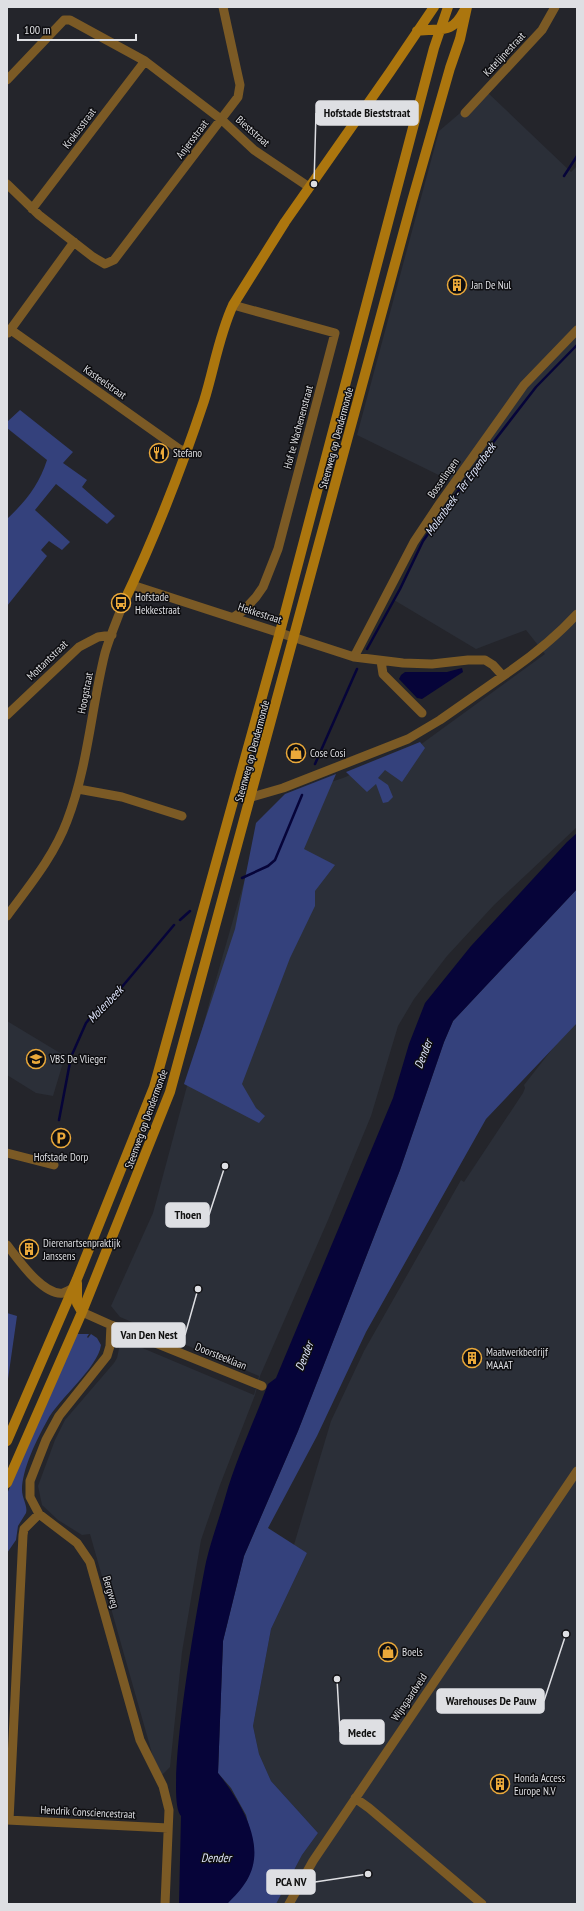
<svg xmlns="http://www.w3.org/2000/svg" width="584" height="1911" font-family="'PT Sans Narrow',sans-serif">
<style>
.built{fill:#2b2f38}
.green{fill:#34417c}
.water{fill:#060439}
.lines{fill:none;stroke-linecap:round;stroke-linejoin:round}
.stream{stroke:#060439;stroke-width:2.5}
.street{stroke:#7b5a25;stroke-width:9}
.secondary{stroke:#ac760e;stroke-width:10}
.labels{text-anchor:middle;dominant-baseline:central;stroke-width:3;stroke-linejoin:round;paint-order:stroke}
.street-label{font-size:11px;fill:#dedfe3;stroke:#0e0e11}
.poi-label{font-size:11px;fill:#dedfe3;stroke:#0e0e11;text-anchor:start}
.water-label{font-size:12px;font-style:italic;fill:#dce2f8;stroke:#0e0e11}
.leader{fill:none;stroke:#dedfe3;stroke-width:1.5}
.callout-dot{fill:#dedfe3;stroke:#0e0e11;stroke-width:1.5}
.callout{fill:#dedfe3;stroke:#dedfe3;stroke-width:1.5}
.callout-label{font-size:12px;text-anchor:middle;font-weight:bold;fill:#111}
</style>
<rect width="100%" height="100%" fill="#24252b"/>
<!-- built -->
<path class="built" d="M486,91L571,172L577,166V827L494,905L447,956L414,999L398,1026L371,1116L328,1220L260,1376L255,1395L220,1485L201,1540L182,1652L170,1767L159,1778L90,1534L82,1535L58,1520L42,1505L38,1486L55,1440L65,1420L114,1363L117,1358L121,1339L254,1395L259,1376L120,1317L111,1306L153,1213L210,1000L263,816L283,798L343,778L420,745L545,654L526,630L476,649L394,600L423,541L461,486L357,435L439,131Z
M577,1011V1904H276L302,1855L318,1833L271,1781L259,1754L253,1726L271,1629L307,1553L293,1548L331,1421L364,1351L461,1180L464,1182L523,1093L525,1088L524,1085L564,1034Z
M7,1021L65,1056L53,1096L36,1093L7,1075Z"/>
<!-- green -->
<path class="green" d="M20,410L73,452L63,463L87,480L82,487L115,516L107,524L56,484L35,510L70,542L62,550L49,541L41,550L47,556L7,606V519C26,501 39,485 47,460L7,428V422Z
M420,742L425,748L402,782L385,770L378,778L388,785L393,797L388,802L383,803L376,784L367,792L346,772Z
M336,774L304,849L335,865L315,891V906L290,958L242,1084L256,1108L265,1116L259,1123L184,1084L235,929L256,823L285,794Z
M577,889V1023L486,1119L366,1332L317,1436L268,1528L307,1553L271,1629L253,1726L259,1754L271,1781L318,1833L302,1855L276,1904H227L247,1880L254,1847L246,1815L231,1788L218,1773L223,1641L244,1556L298,1431L400,1170L444,1042L453,1021Z
M7,1313L17,1316L7,1386Z
M76,1334H89L87,1337L88,1338L91,1334L97,1338L101,1345C98,1368 59,1398 47,1421C37,1439 22,1469 22,1490C22,1498 28,1506 26,1513L18,1526L16,1540L7,1553V1494Z"/>
<!-- water -->
<path class="water" d="M462,668L463,672L422,699L417,698L399,679L401,675L405,672H447Z
M577,833V889L453,1021L444,1042L400,1170L298,1431L244,1556L223,1641L218,1773C240,1801 268,1845 247,1880C242,1889 234,1897 227,1904H179L181,1816C163,1798 199,1596 206,1562C211,1541 219,1519 225,1498C236,1459 254,1422 268,1384L276,1378L393,1098L409,1044L425,1003L471,946L567,842Z"/>
<g class="lines">
<!-- stream -->
<path class="stream" d="M564,176L577,156
M367,649L400,589L423,541L488,449L536,387L577,345
M315,764L357,669
M242,878L268,866L275,860L302,795
M180,920L190,911
M59,1120L71,1057L86,1023L95,1012L121,988L174,925"/>
<!-- street -->
<path class="street" d="M7,80L64,20H70L145,61L222,120L254,150L309,187
M465,113L542,30L555,7
M7,184L39,215L93,257L105,264L114,260L238,97L240,85L238,76L223,7
M32,209L145,61
M233,305L335,333L278,549L263,587L256,597L244,610L234,617
M11,330L179,449L187,452
M8,333L74,242
M132,585L354,657L403,663L432,664L468,660H485L493,665L503,676C531,657 555,638 577,614
M354,657L414,542L440,503L524,385L577,330
M381,661L383,674L422,713
M7,715L79,647L98,637L112,635
M78,789L122,797L182,816
M252,797L283,788L408,739L440,720L503,676
M7,916C29,886 54,856 67,821C88,767 91,709 105,653C110,636 117,620 123,604
M7,1153L54,1165
M7,1245C18,1259 43,1296 63,1293C66,1292 69,1290 72,1289
M82,1312L111,1325L262,1386
M111,1325L110,1346L107,1356L59,1416L46,1440L30,1481V1497L39,1514L77,1543L90,1562L140,1740L163,1786L169,1810L165,1904
M355,1798L369,1808L482,1904
M7,1820L168,1828
M9,1820L23,1535L24,1529L39,1514
M289,1904L313,1861L577,1471"/>
<!-- secondary -->
<path class="secondary" d="M417,31C440,27 451,36 464,11
M123,604C154,539 181,470 204,401C214,369 219,335 233,305L285,222L390,72L434,7
M77,1283V1303L82,1312
M7,1441L77,1279L154,1087L280,632L434,48L448,7
M7,1483L82,1312L170,1092L412,201L450,68L460,39L467,7"/>
</g>
<!-- icons -->
<defs>
<symbol id="building-ring" viewBox="-11 -11 22 22"><circle r="9.5" fill="#0e0e11" stroke="#eba93a" stroke-width="1.5"/><path d="M-4-6H4V6H1V3H-1V6H-4ZM-2.5-4.3h1.7v1.8h-1.7ZM.8-4.3h1.7v1.8H.8ZM-2.5-1h1.7V.8h-1.7ZM.8-1h1.7V.8H.8Z" fill="#eba93a"/></symbol>
<symbol id="restaurant-ring" viewBox="-11 -11 22 22"><circle r="9.5" fill="#0e0e11" stroke="#eba93a" stroke-width="1.5"/><path d="M-5-6h1v4h1v-4h1v4h1v-4h1v5L-1.5 .5V6h-2V.5L-5-1ZM5-6V6H3V1.5H1.5Q1.5-4 5-6Z" fill="#eba93a"/></symbol>
<symbol id="bus-ring" viewBox="-11 -11 22 22"><circle r="9.5" fill="#0e0e11" stroke="#eba93a" stroke-width="1.5"/><path d="M-5-6H5V4H4V6H2V4H-2V6H-4V4H-5ZM-3.5-4V0h7V-4ZM-3.5 1.2v1.5H-2V1.2ZM2 1.2v1.5H3.5V1.2Z" fill="#eba93a"/></symbol>
<symbol id="shop-ring" viewBox="-11 -11 22 22"><circle r="9.5" fill="#0e0e11" stroke="#eba93a" stroke-width="1.5"/><path d="M-5-2.5h2.3a2.7 3.5 0 0 1 5.4 0H5L5.5 6h-11ZM-1.5-2.5h3a1.5 2.3 0 0 0-3 0Z" fill="#eba93a"/></symbol>
<symbol id="school-ring" viewBox="-11 -11 22 22"><circle r="9.5" fill="#0e0e11" stroke="#eba93a" stroke-width="1.5"/><path d="M0-5L7-2L0 1L-7-2ZM-4 1L0 2.5L4 1V4Q0 6-4 4Z" fill="#eba93a"/></symbol>
<symbol id="parking-ring" viewBox="-11 -11 22 22"><circle r="9.5" fill="#0e0e11" stroke="#eba93a" stroke-width="1.5"/><path d="M-3.5-5.5H1a3.5 3.5 0 0 1 0 7H-1V5.5H-3.5ZM-1-3.4V-.6H.8a1.4 1.4 0 0 0 0-2.8Z" fill="#eba93a"/></symbol>
</defs>
<g fill-rule="evenodd">
<use href="#building-ring" x="446" y="274" width="22" height="22"/>
<use href="#restaurant-ring" x="148" y="442" width="22" height="22"/>
<use href="#bus-ring" x="110" y="592" width="22" height="22"/>
<use href="#shop-ring" x="285" y="742" width="22" height="22"/>
<use href="#school-ring" x="25" y="1048" width="22" height="22"/>
<use href="#parking-ring" x="50" y="1127" width="22" height="22"/>
<use href="#building-ring" x="18" y="1238" width="22" height="22"/>
<use href="#building-ring" x="461" y="1347" width="22" height="22"/>
<use href="#shop-ring" x="377" y="1641" width="22" height="22"/>
<use href="#building-ring" x="489" y="1773" width="22" height="22"/>
</g>
<g class="labels">
<!-- street labels -->
<g class="street-label">
<text transform="translate(504 54) rotate(-47)">Katelijnestraat</text>
<text transform="translate(79 128) rotate(-53)">Krokusstraat</text>
<text transform="translate(253 131) rotate(41)">Bieststraat</text>
<text transform="translate(192 139) rotate(-53)">Anjersstraat</text>
<text transform="translate(105 382) rotate(35)">Kasteelstraat</text>
<text transform="translate(298 427) rotate(-75)">Hof te Wachenenstraat</text>
<text transform="translate(336 438) rotate(-75)">Steenweg op Dendermonde</text>
<text transform="translate(443 478) rotate(-55)">Bosselingen</text>
<text transform="translate(260 613) rotate(18)">Hekkestraat</text>
<text transform="translate(47 660) rotate(-44)">Mottantstraat</text>
<text transform="translate(85 693) rotate(-79)">Hoogstraat</text>
<text transform="translate(252 751) rotate(-75)">Steenweg op Dendermonde</text>
<text transform="translate(146 1119) rotate(-70)">Steenweg op Dendermonde</text>
<text transform="translate(221 1356) rotate(22)">Doorsteeklaan</text>
<text transform="translate(111 1592) rotate(74)">Bergweg</text>
<text transform="translate(409 1697) rotate(-56)">Wijngaardveld</text>
<text transform="translate(88 1812) rotate(3)">Hendrik Consciencestraat</text>
</g>
<!-- poi labels -->
<g class="poi-label">
<text x="471" y="285">Jan De Nul</text>
<text x="173" y="453">Stefano</text>
<text x="135" y="597">Hofstade<tspan x="135" dy="13">Hekkestraat</tspan></text>
<text x="310" y="753">Cose Cosi</text>
<text x="50" y="1059">VBS De Vlieger</text>
<text x="61" y="1157" text-anchor="middle">Hofstade Dorp</text>
<text x="43" y="1243">Dierenartsenpraktijk<tspan x="43" dy="13">Janssens</tspan></text>
<text x="486" y="1352">Maatwerkbedrijf<tspan x="486" dy="13">MAAAT</tspan></text>
<text x="402" y="1652">Boels</text>
<text x="514" y="1778">Honda Access<tspan x="514" dy="13">Europe N.V</tspan></text>
</g>
<!-- water labels -->
<g class="water-label">
<text transform="translate(460 489) rotate(-54)">Molenbeek - Ter Erpenbeek</text>
<text transform="translate(105 1004) rotate(-46)">Molenbeek</text>
<text transform="translate(423 1054) rotate(-69)">Dender</text>
<text transform="translate(304 1356) rotate(-68)">Dender</text>
<text x="216" y="1857">Dender</text>
</g>
</g>
<!-- callouts -->
<path class="leader" d="M314 184L316 113M225 1166L209 1215M198 1289L185 1335M566 1634L544 1701M337 1679L340 1732M368 1874L315 1882"/>
<g class="callout-dot">
<circle cx="314" cy="184" r="4"/>
<circle cx="225" cy="1166" r="4"/>
<circle cx="198" cy="1289" r="4"/>
<circle cx="566" cy="1634" r="4"/>
<circle cx="337" cy="1679" r="4"/>
<circle cx="368" cy="1874" r="4"/>
</g>
<g class="callout">
<rect x="316" y="101" width="102" height="24" rx="4"/>
<rect x="166" y="1203" width="43" height="24" rx="4"/>
<rect x="112" y="1323" width="73" height="24" rx="4"/>
<rect x="437" y="1689" width="107" height="24" rx="4"/>
<rect x="340" y="1720" width="44" height="24" rx="4"/>
<rect x="267" y="1870" width="48" height="24" rx="4"/>
</g>
<g class="callout-label">
<text x="367" y="117">Hofstade Bieststraat</text>
<text x="188" y="1219">Thoen</text>
<text x="149" y="1339">Van Den Nest</text>
<text x="491" y="1705">Warehouses De Pauw</text>
<text x="362" y="1737">Medec</text>
<text x="291" y="1886">PCA NV</text>
</g>
<!-- border -->
<rect width="584" height="1911" fill="none" stroke="#dedfe3" stroke-width="16"/>
<!-- scale -->
<path d="M18 34v6h118v-6" fill="none" stroke="#dedfe3" stroke-width="2"/>
<text x="24" y="34" font-size="12" fill="#dedfe3" stroke="#0e0e11" stroke-width="3" paint-order="stroke">100 m</text>
</svg>
